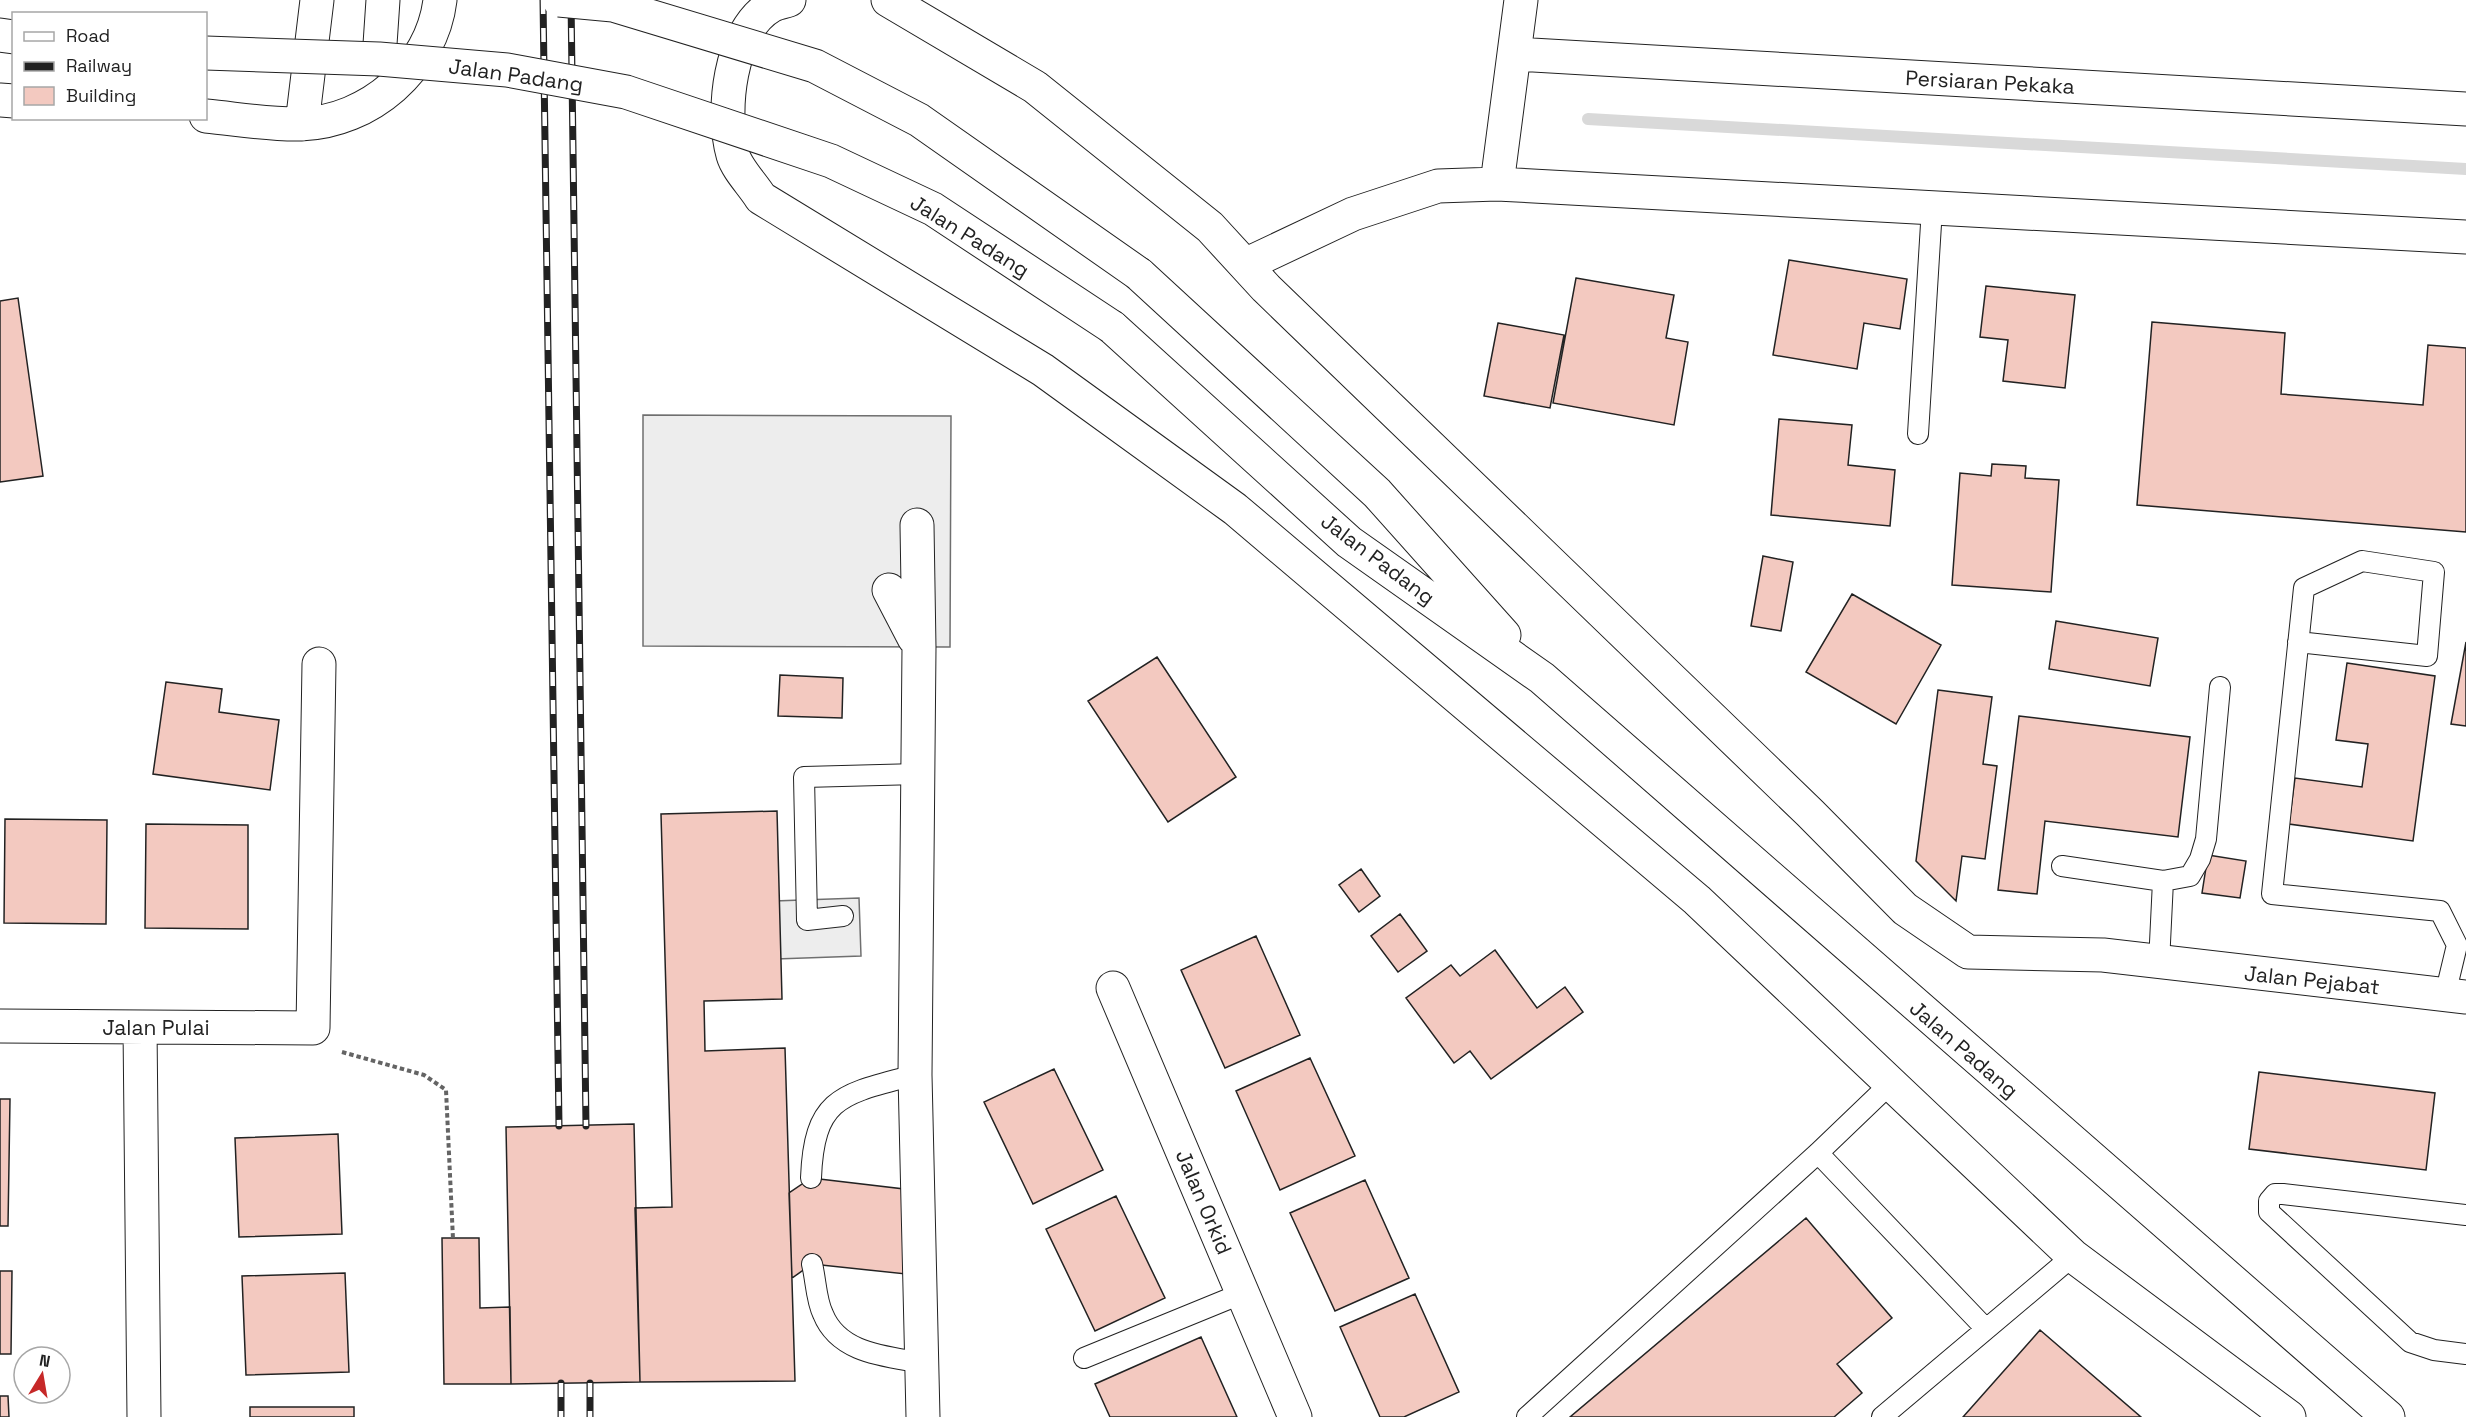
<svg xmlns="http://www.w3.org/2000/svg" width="2466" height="1417" font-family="'Space Grotesk',sans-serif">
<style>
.parking{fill:#ededed;stroke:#6f6f6f;stroke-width:1.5}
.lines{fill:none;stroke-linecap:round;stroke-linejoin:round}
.stream{stroke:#d9d9d9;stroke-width:12}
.building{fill:#f3c9c0;stroke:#222;stroke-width:1.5}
.service-casing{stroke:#222;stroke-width:22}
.minor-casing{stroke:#222;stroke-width:35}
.tertiary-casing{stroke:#222;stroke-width:35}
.path{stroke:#646464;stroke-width:4;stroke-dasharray:4.5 3;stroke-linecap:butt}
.service{stroke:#fff;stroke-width:20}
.minor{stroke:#fff;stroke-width:33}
.tertiary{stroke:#fff;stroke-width:33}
.rail-casing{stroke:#222;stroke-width:7}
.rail{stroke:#fff;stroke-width:4.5;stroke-dasharray:14;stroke-linecap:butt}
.tertiary-bridge-casing{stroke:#222;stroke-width:35;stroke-linecap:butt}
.tertiary-bridge{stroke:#fff;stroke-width:33}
.labels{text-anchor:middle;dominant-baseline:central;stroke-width:4.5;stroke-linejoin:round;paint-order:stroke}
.street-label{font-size:21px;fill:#222;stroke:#fff}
</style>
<rect width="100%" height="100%" fill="#fff"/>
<!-- parking -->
<path class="parking" d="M643,415L951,416L950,647L643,646Z
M859,898L861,956L776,959L774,901Z"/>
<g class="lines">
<!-- stream -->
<path class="stream" d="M1588,119L2466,169"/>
</g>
<!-- building -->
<path class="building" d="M1789,260L1907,279L1900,329L1864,323L1857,369L1773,355Z
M1576,278L1674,295L1666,338L1688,342L1674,425L1553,403Z
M1986,286L2075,295L2065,388L2003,381L2008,340L1980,337Z
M18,298L43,476L0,482V301Z
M2152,322L2285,333L2281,394L2423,405L2428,345L2466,348V532L2137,505Z
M1498,323L1564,335L1550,408L1484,396Z
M1779,419L1852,425L1848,465L1895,470L1890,526L1771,515Z
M1992,464L2026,466L2025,478L2059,480L2051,592L1952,585L1960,473L1991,476Z
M1763,556L1793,562L1781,631L1751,626Z
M1852,594L1941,645L1896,724L1806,672Z
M2056,621L2158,638L2150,686L2049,669Z
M2466,642V726L2451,724Z
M1157,657L1236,777L1168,822L1088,701Z
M2347,663L2435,676L2413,841L2289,824L2295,778L2362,787L2368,744L2336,740Z
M780,675L843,678L842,718L778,716Z
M166,682L222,689L219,712L279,720L270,790L153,774Z
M1938,690L1992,697L1983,764L1997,766L1985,859L1962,856L1956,901L1916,861Z
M2019,716L2190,737L2178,837L2045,821L2037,894L1998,890Z
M777,811L782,999L704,1001L705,1051L785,1048L795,1381L640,1382L635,1208L672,1207L661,814Z
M5,819L107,820L106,924L4,923Z
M146,824L248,825V929L145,928Z
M2208,855L2246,861L2240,898L2202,893Z
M1361,869L1380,896L1359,912L1339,885Z
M1400,914L1427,951L1398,972L1371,936Z
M1256,936L1300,1035L1225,1068L1181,970Z
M1495,950L1537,1008L1565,987L1583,1012L1491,1079L1470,1051L1454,1063L1406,998L1451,965L1460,976Z
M1310,1058L1355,1156L1280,1190L1236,1091Z
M1054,1069L1103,1170L1033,1204L984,1102Z
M2259,1072L2435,1093L2426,1170L2249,1149Z
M0,1099H10L8,1226H0Z
M634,1124L640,1382L511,1384L506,1127Z
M338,1134L342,1234L239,1237L235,1138Z
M811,1178L904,1189L906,1274L812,1264L792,1278L789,1193Z
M1365,1180L1409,1278L1335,1311L1290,1213Z
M1116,1196L1165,1298L1095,1331L1046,1229Z
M1806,1218L1892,1318L1837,1364L1862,1393L1834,1417H1570Z
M442,1238H479L480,1308L510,1307L511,1384H444Z
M0,1271H12L11,1354H0Z
M345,1273L349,1372L246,1375L242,1276Z
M1415,1294L1459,1392L1404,1417H1380L1340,1327Z
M2040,1330L2141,1417H1963Z
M1201,1337L1237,1417H1110L1095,1384Z
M0,1396H8L9,1417H0Z
M250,1407H354V1417H250Z"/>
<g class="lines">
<defs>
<path id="service" d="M1918,434L1932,208
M2298,642L2427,656L2434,572L2362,561L2304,588L2272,894L2440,911L2457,945L2445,995
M2062,866L2163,881L2190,876L2200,859L2206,839L2220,687
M843,916L807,920L804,777L918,774
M2159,963L2163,881
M1818,1153L1986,1329
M811,1178C814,1096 843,1094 915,1075
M2466,1215L2283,1194H2275L2269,1201V1212L2410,1342L2434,1350L2466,1354
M812,1264C816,1280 816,1300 823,1314C839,1354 886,1356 923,1363
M1084,1358L1243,1293
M1527,1417L1818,1153L1891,1083
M1882,1417L2073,1256"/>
<path id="minor" d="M789,0C783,2 776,3 771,6C729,30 721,113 733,155C737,169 753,185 761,198L1043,370L1235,509L1697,900L2073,1256L2289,1417
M888,0L1035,87L1210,227L1266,288L1810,813L1905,909L1968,952L2103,955L2466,997
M1514,54L2466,109
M1497,184L1521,0
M1245,265L1353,214L1438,186L1497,184L2466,237
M917,525L919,648L915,1075L923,1417
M889,590L914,638
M1113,988L1295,1417
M0,1026L313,1028L319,664
M140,1027L144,1417"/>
<path id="tertiary" d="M0,35L14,37
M379,59L383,0
M0,100L14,101
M206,116C237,119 270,125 301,124C369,122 432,68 440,0
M302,124L317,0
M1139,274L1377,493L1504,635
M1112,327L1349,542L1542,678L2388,1417"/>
</defs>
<!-- service casing -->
<use href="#service" class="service-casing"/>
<!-- minor casing -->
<use href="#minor" class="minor-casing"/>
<!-- tertiary casing -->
<use href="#tertiary" class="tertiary-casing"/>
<!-- path -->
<path class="path" d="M342,1052L424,1075L446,1090L453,1239"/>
<!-- service -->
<use href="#service" class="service"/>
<!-- minor -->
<use href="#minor" class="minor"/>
<!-- tertiary -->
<use href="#tertiary" class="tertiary"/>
<defs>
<path id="rail" d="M543,0L559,1126
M571,0L586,1126
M561,1383V1417
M590,1383V1417"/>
</defs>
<!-- rail casing -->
<use href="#rail" class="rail-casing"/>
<!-- rail -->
<use href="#rail" class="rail"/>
<defs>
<path id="tertiary-bridge" d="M559,0L613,5L815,66L919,120L1139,274
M206,53L379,59L507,70L626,92L831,161L933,209L1112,327"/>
</defs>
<!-- tertiary-bridge casing -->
<use href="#tertiary-bridge" class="tertiary-bridge-casing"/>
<!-- tertiary-bridge -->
<use href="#tertiary-bridge" class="tertiary-bridge"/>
</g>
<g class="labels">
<!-- street labels -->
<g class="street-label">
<text transform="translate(516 75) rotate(8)">Jalan Padang</text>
<text transform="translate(1990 82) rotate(3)">Persiaran Pekaka</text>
<text transform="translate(970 236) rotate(32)">Jalan Padang</text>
<text transform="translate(1378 559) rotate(37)">Jalan Padang</text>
<text transform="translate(2312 980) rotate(6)">Jalan Pejabat</text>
<text x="156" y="1027">Jalan Pulai</text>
<text transform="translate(1964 1049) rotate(41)">Jalan Padang</text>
<text transform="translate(1204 1202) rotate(67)">Jalan Orkid</text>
</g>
</g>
<!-- legend -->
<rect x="12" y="12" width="195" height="108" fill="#ffffff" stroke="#a7a7a7" stroke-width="1.5"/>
<rect x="24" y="32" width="30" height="9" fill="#ffffff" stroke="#a7a7a7" stroke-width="1.5"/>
<text x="66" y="42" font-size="18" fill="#222222">Road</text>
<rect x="24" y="62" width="30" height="9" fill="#222222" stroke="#a7a7a7" stroke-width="1.5"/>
<text x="66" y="72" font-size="18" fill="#222222">Railway</text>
<rect x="24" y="87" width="30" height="18" fill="#f3c9c0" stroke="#a7a7a7" stroke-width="1.5"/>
<text x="66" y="102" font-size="18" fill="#222222">Building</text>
<!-- north arrow -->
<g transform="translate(42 1375) rotate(11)"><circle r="28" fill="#ffffff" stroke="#a7a7a7" stroke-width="1.5"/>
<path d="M0-4.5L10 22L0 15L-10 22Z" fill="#c62828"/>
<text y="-9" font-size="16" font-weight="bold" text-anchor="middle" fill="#222222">N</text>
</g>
</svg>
